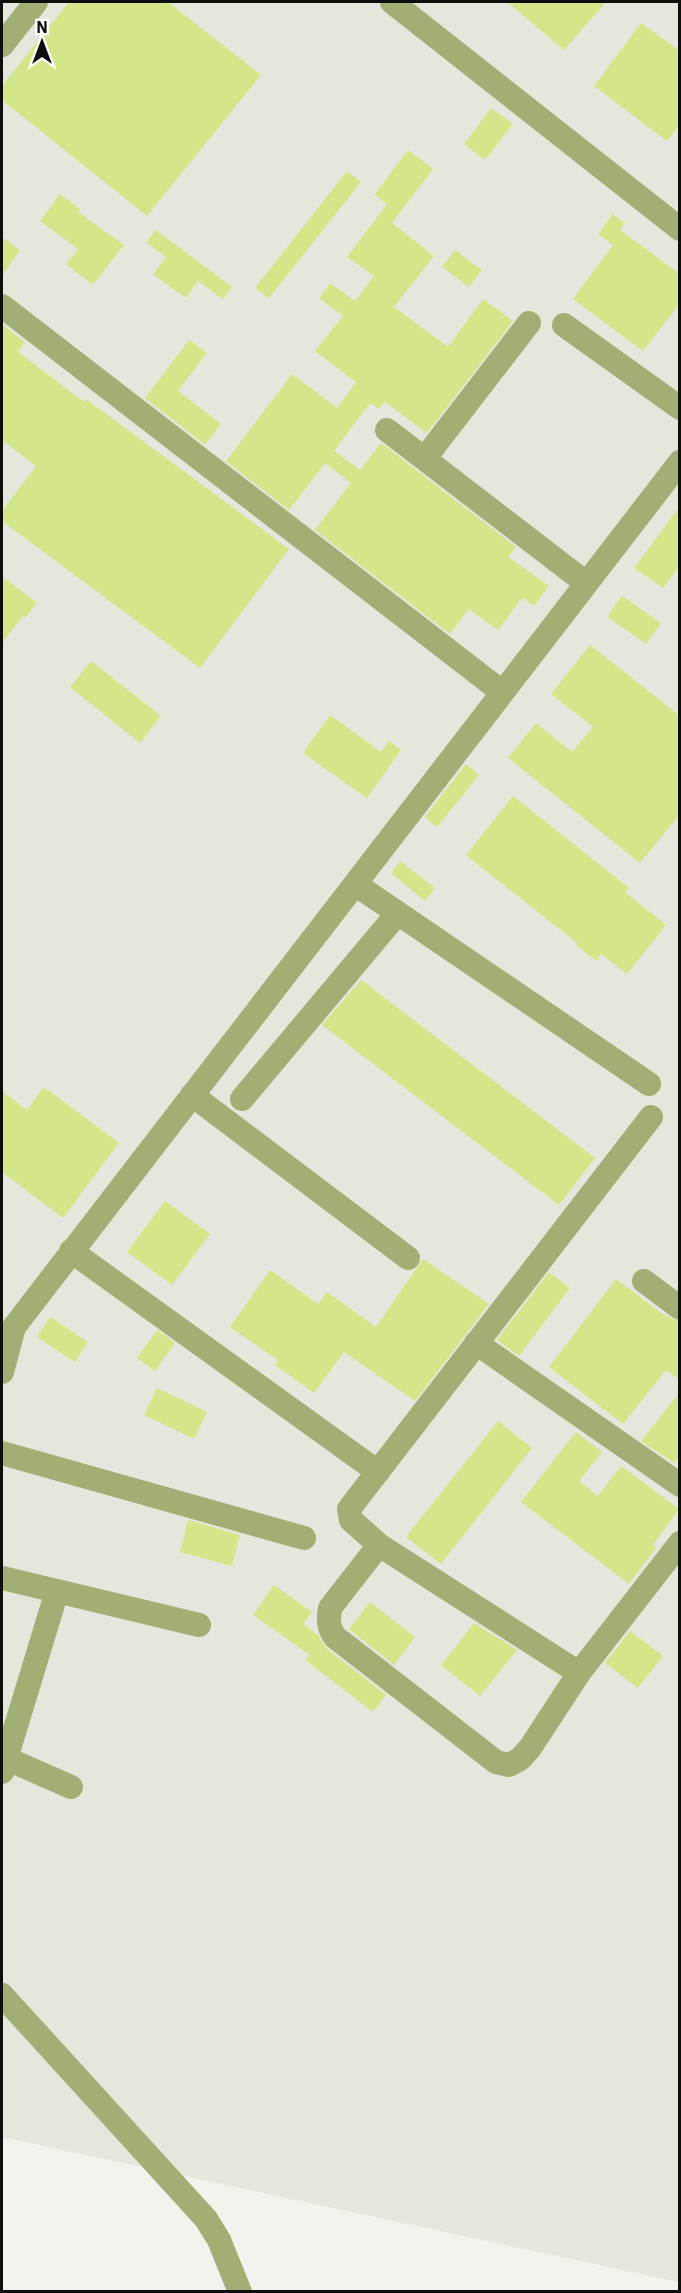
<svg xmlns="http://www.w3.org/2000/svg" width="681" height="2293" font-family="'IBM Plex Sans',sans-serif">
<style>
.built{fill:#e4e7db}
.building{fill:#d3e78a}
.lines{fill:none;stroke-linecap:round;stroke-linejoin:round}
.minor{stroke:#a1af74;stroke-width:24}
</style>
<rect width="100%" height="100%" fill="#f1f3ed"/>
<!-- built -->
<path class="built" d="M2,2H679V2282L2,2137Z"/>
<!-- building -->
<path class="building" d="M69,2H168L261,75L147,216L2,100V86Z
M507,2H606L564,50Z
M641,23L680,51V124L667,141L594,86Z
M491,108L513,124L485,160L464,144Z
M408,150L433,169L392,223L434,256L394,307L448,347L483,299L513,321L427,433L385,402L379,409L370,403L334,451L360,470L381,443L516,547L508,557L549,586L534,606L522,598L498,630L469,609L450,634L315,530L351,483L325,463L289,510L226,461L292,374L337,408L356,382L315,351L343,316L319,298L330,283L355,301L374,276L347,257L387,204L374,195Z
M347,171L361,182L269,298L255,288Z
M60,194L80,209L78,212L124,245L93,285L66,264L78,249L40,221Z
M613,214L625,223L620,230L680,274V303L643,351L573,299L613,245L598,234Z
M156,230L232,287L223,299L198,281L186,298L153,274L166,257L146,242Z
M2,237L20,250L2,276Z
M455,250L482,270L469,287L442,267Z
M2,324L25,342L18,352L84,402L86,399L289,549L200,668L2,521V511L36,466L2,440Z
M189,340L207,353L178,391L221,424L205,445L145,398Z
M680,506V565L663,588L634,568Z
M2,576L37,603L25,618L23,616L2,643Z
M622,596L661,623L646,644L607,617Z
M590,645L680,716V814L640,863L508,758L536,723L572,752L593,727L551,694Z
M91,661L161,716L140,743L70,687Z
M330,715L381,752L389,741L401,750L367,798L303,753Z
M466,764L479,775L437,827L425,817Z
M513,796L629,888L625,892L666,925L627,974L601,954L596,961L576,945L577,943L466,855Z
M400,861L435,888L425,901L391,873Z
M361,980L595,1158L559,1205L322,1025Z
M44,1087L119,1143L63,1218L2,1172V1091L27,1110Z
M165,1201L210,1234L172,1285L127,1252Z
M423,1259L489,1304L415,1401L344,1352L314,1393L275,1365L278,1360L230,1327L270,1270L318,1304L327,1292L376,1327Z
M549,1272L570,1288L519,1356L497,1340Z
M616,1279L661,1313L680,1322V1380L666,1370L623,1424L549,1367Z
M50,1317L88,1342L75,1362L37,1337Z
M157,1330L175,1343L155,1371L137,1358Z
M157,1388L207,1412L194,1439L144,1415Z
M680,1392V1456L674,1463L641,1441Z
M498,1421L532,1448L441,1564L406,1537Z
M576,1432L602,1452L579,1481L598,1496L621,1466L679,1509L653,1545L656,1548L629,1584L521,1502Z
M188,1520L240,1535L232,1566L180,1552Z
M274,1585L312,1612L303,1624L318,1635L326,1648L386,1695L373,1712L305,1660L310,1655L253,1615Z
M370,1602L415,1637L394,1665L349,1629Z
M474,1623L517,1650L480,1696L441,1665Z
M630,1631L663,1656L638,1688L605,1663Z"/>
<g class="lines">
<!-- minor -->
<path class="minor" d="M392,2L680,229
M2,45L36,2
M2,306L502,692
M564,325L680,408
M387,430L586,583
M425,458L529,323
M355,884L649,1084
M192,1095L408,1258
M242,1099L397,914
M651,1117L349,1509L351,1520L379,1545L579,1673L680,1543
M71,1251L378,1472
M644,1281L680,1308
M476,1343L680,1485
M2,1372L14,1327L680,462
M2,1453L304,1538
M379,1545L330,1608C328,1620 328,1627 335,1637L496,1762L509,1765L520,1759L530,1748L579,1673
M2,1578L199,1625
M5,1758L71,1787
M2,1772L57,1591
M2,1995L206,2219L219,2240L240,2292"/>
</g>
<!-- border -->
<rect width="681" height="2293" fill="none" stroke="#0e0e0d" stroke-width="6"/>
<!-- north arrow -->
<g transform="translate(42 42)" stroke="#ffffff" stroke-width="4.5" paint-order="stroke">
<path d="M0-4.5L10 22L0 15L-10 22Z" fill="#0e0e0d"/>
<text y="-9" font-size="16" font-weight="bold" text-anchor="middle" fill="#0e0e0d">N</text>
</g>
</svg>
